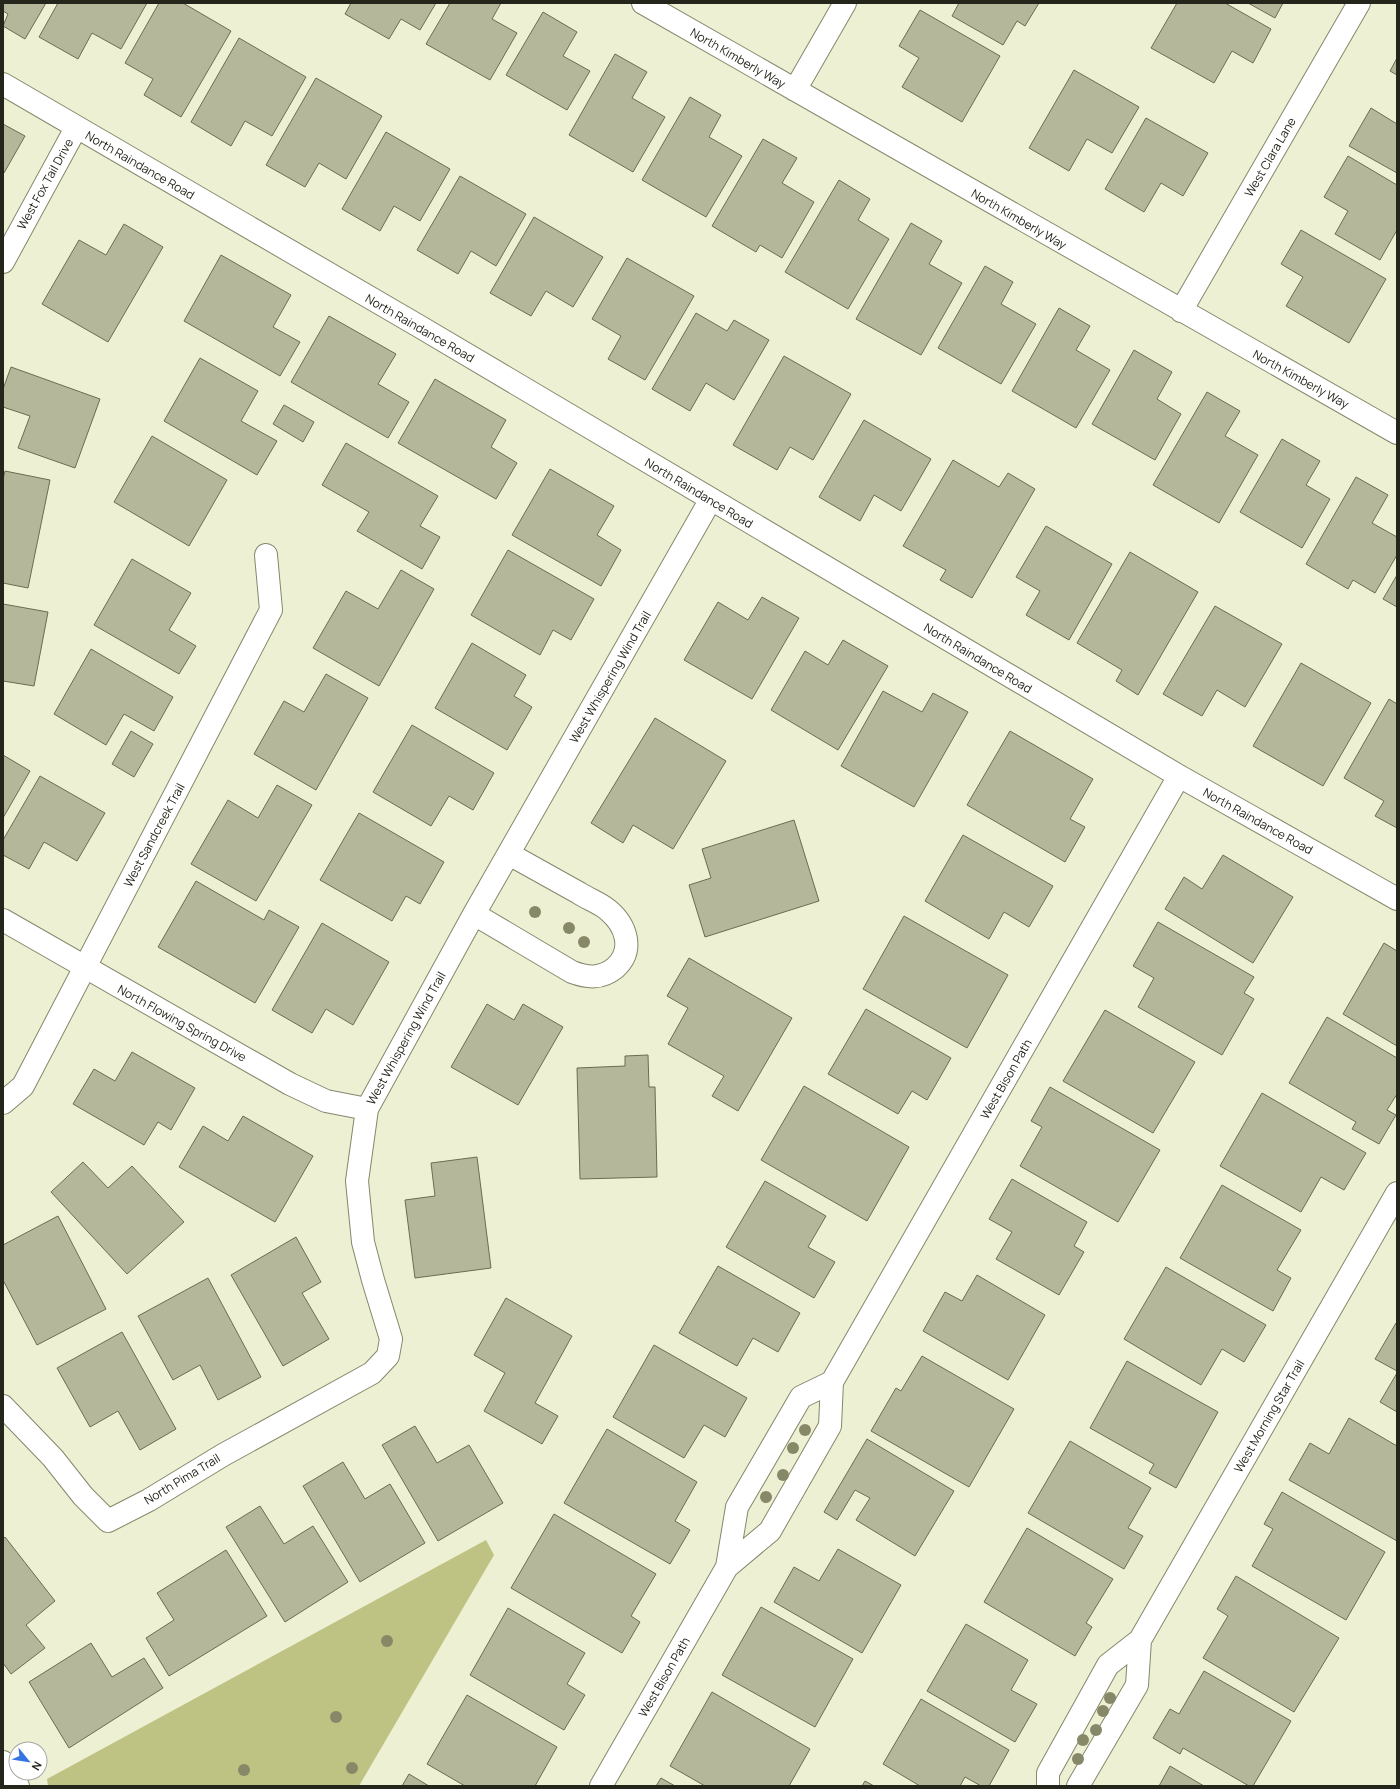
<svg xmlns="http://www.w3.org/2000/svg" width="1400" height="1789" font-family="Manrope,sans-serif">
<style>
.green{fill:#bec283}
.building{fill:#b5b79b;stroke:#6b6c52}
.lines{fill:none;stroke-linecap:round;stroke-linejoin:round}
.street-casing{stroke:#85876c;stroke-width:24}
.street{stroke:#fff;stroke-width:22}
.tree{fill:#878868}
.labels{text-anchor:middle;dominant-baseline:central;stroke-width:3;stroke-linejoin:round;paint-order:stroke}
.street-label{font-size:12px;fill:#25261b;stroke:#fff}
</style>
<rect width="100%" height="100%" fill="#eef0d3"/>
<!-- green -->
<path class="green" d="M486,1540L494,1555L359,1786H48L47,1779Z"/>
<!-- building -->
<path class="building" d="M3,3H46L25,39L3,26L8,14L3,11Z
M58,3H147L121,49L92,33L78,59L39,37Z
M159,3H183L231,31L181,117L144,95L153,79L125,63Z
M351,3H436L420,30L401,19L389,39L345,14Z
M450,3H501L492,19L517,33L490,80L426,44Z
M959,3H1039L1025,26L1017,21L1003,45L952,16Z
M1177,3H1225L1271,29L1253,63L1232,51L1214,83L1151,48Z
M1248,3H1283L1275,18Z
M920,10L1000,56L962,122L902,87L919,58L899,46Z
M543,12L577,32L563,56L590,71L567,110L506,75Z
M239,38L306,77L272,136L245,121L231,146L191,122Z
M615,54L647,72L632,98L665,117L633,172L569,135Z
M1397,58V75L1390,71Z
M1074,70L1139,107L1112,153L1087,139L1069,171L1029,148Z
M316,78L382,116L346,179L319,163L305,187L266,165Z
M690,97L721,115L709,137L742,156L706,217L642,180Z
M1371,108L1397,124V173L1349,146Z
M1146,118L1208,153L1183,196L1161,183L1144,212L1105,189Z
M3,124L25,136L4,173L3,172Z
M386,132L450,169L420,221L394,206L380,231L342,209Z
M763,139L797,158L782,183L814,202L782,258L760,245L756,252L712,226Z
M1348,156L1397,185V230L1380,260L1335,234L1348,211L1324,197Z
M460,176L526,214L496,266L471,251L458,274L417,250Z
M839,180L870,199L858,220L889,239L848,309L785,272Z
M534,217L603,257L573,307L546,291L531,316L490,293Z
M911,223L942,241L929,264L962,283L921,355L856,319Z
M124,224L163,247L108,342L42,304L79,240L106,255Z
M1301,230L1386,279L1349,343L1286,306L1303,277L1281,264Z
M221,255L291,295L273,327L300,342L280,376L184,321Z
M627,258L694,296L645,380L608,359L621,336L592,319Z
M985,266L1013,282L1001,304L1036,324L1001,384L938,348Z
M1059,308L1090,326L1076,350L1110,370L1076,428L1012,391Z
M696,313L727,331L734,320L769,340L734,400L706,383L690,411L652,389Z
M329,316L396,354L378,384L409,402L388,438L291,382Z
M1134,350L1172,372L1157,399L1181,414L1155,460L1092,424Z
M784,356L851,394L813,460L790,447L777,470L733,445Z
M200,358L258,391L241,421L277,441L257,475L164,421Z
M11,367L100,399L75,468L18,448L30,416L3,407V389Z
M435,379L506,420L491,447L517,463L496,499L398,443Z
M1207,392L1240,411L1225,436L1258,455L1219,523L1153,485Z
M284,405L314,422L303,442L273,424Z
M864,420L931,459L901,511L874,495L860,521L819,497Z
M152,436L227,480L189,546L114,502Z
M1282,439L1320,461L1306,485L1330,499L1302,548L1240,512Z
M346,443L438,496L420,526L440,537L422,569L357,531L369,512L322,485Z
M953,460L999,487L1008,473L1035,489L972,598L940,580L946,570L903,546Z
M550,469L614,506L597,535L621,550L601,586L512,535Z
M5,471L50,480L28,588L3,583V479Z
M1356,477L1388,495L1372,523L1397,537V555L1375,593L1353,580L1348,589L1306,564Z
M1046,526L1112,564L1069,640L1026,615L1040,591L1016,577Z
M508,550L594,599L571,640L553,630L540,655L471,615Z
M1130,552L1198,592L1138,695L1116,681L1122,670L1077,643Z
M132,559L191,593L169,630L196,646L179,674L94,625Z
M401,570L434,589L379,686L313,648L346,591L378,609Z
M1397,575V607L1383,599Z
M762,597L799,618L752,699L684,660L718,602L748,620Z
M3,604L48,612L34,686L3,681Z
M1215,606L1282,644L1245,707L1217,690L1202,716L1163,694Z
M843,640L888,666L838,750L771,710L805,651L828,665Z
M472,643L526,675L514,696L532,707L507,750L435,708Z
M91,649L173,697L154,731L124,714L106,745L54,714Z
M1301,663L1371,703L1323,786L1253,746Z
M326,674L368,698L316,790L254,754L284,701L304,712Z
M883,691L922,712L933,693L968,712L914,807L841,766Z
M1389,699L1397,704V828L1375,816L1384,801L1344,778Z
M655,718L726,761L673,849L633,825L623,843L591,823Z
M412,725L494,773L473,810L449,796L431,826L373,792Z
M131,731L153,744L134,777L112,764Z
M1010,731L1093,779L1070,819L1085,827L1065,862L967,805Z
M3,755L30,771L3,818Z
M40,776L105,813L77,861L44,842L29,869L3,855V840Z
M277,785L312,805L256,901L191,864L228,800L258,818Z
M359,813L444,862L420,904L406,896L392,921L320,880Z
M794,820L819,901L705,937L689,885L711,878L702,849Z
M963,835L1053,886L1029,927L1004,912L989,939L925,901Z
M1223,855L1293,897L1253,963L1165,909L1184,877L1202,889Z
M196,881L264,920L269,910L299,927L255,1003L158,947Z
M904,916L1008,975L967,1048L863,989Z
M1158,922L1254,977L1244,993L1254,999L1222,1055L1138,1007L1154,978L1133,966Z
M322,923L389,962L353,1025L326,1009L312,1033L272,1010Z
M1384,943L1397,951V1046L1343,1014Z
M689,958L792,1018L738,1111L712,1096L724,1076L668,1044L688,1008L667,996Z
M487,1004L514,1020L523,1004L563,1027L518,1105L451,1067Z
M866,1009L951,1058L927,1100L912,1091L898,1114L828,1074Z
M1105,1010L1195,1062L1153,1133L1063,1081Z
M1327,1017L1397,1058V1094L1387,1110L1396,1115L1379,1144L1352,1129L1356,1122L1289,1083Z
M132,1052L195,1088L171,1130L158,1122L144,1145L73,1104L94,1069L115,1081Z
M648,1055L649,1087H655L657,1177L580,1179L577,1068L625,1066V1056Z
M804,1086L909,1147L867,1221L761,1160Z
M1050,1087L1160,1150L1118,1222L1020,1166L1042,1127L1031,1121Z
M1262,1093L1366,1153L1344,1190L1321,1177L1301,1212L1220,1166Z
M243,1116L313,1156L275,1222L179,1167L203,1126L228,1141Z
M477,1157L491,1268L415,1278L405,1200L435,1196L431,1163Z
M83,1162L108,1188L132,1166L184,1222L127,1274L51,1192Z
M1012,1179L1087,1222L1074,1246L1084,1252L1059,1295L996,1259L1012,1232L989,1219Z
M765,1181L826,1216L808,1247L835,1262L814,1298L726,1247Z
M1222,1185L1301,1230L1277,1270L1291,1278L1273,1311L1180,1258Z
M58,1216L106,1309L37,1345L3,1280V1245Z
M296,1237L321,1282L302,1293L329,1339L283,1366L231,1275Z
M718,1266L800,1313L778,1352L753,1338L737,1366L679,1333Z
M1166,1267L1266,1325L1244,1362L1222,1349L1201,1385L1124,1339Z
M977,1275L1045,1315L1008,1380L923,1331L945,1292L962,1301Z
M208,1278L261,1377L218,1400L200,1365L173,1380L138,1316Z
M506,1298L572,1336L535,1403L558,1416L542,1444L484,1411L505,1373L474,1355Z
M1396,1323H1397V1371L1375,1359Z
M122,1332L176,1429L140,1450L118,1411L90,1427L57,1368Z
M654,1345L747,1398L725,1437L704,1425L684,1458L613,1417Z
M922,1356L1014,1409L969,1487L871,1431L896,1388L901,1391Z
M1127,1361L1218,1412L1176,1488L1149,1473L1154,1464L1090,1428Z
M1397,1373V1412L1380,1402Z
M1349,1418L1397,1446V1541L1289,1480L1310,1443L1329,1454Z
M415,1426L437,1463L469,1445L503,1503L438,1541L382,1445Z
M607,1429L697,1482L675,1521L690,1530L670,1564L564,1503Z
M867,1439L954,1491L915,1556L856,1520L870,1498L855,1490L837,1520L824,1512Z
M1070,1441L1151,1488L1128,1528L1143,1536L1124,1569L1028,1513Z
M343,1462L365,1499L390,1484L425,1543L360,1582L303,1486Z
M1282,1492L1385,1552L1346,1620L1252,1566L1273,1529L1264,1524Z
M260,1506L284,1544L313,1526L348,1582L285,1622L226,1527Z
M554,1514L656,1574L631,1616L640,1622L622,1653L511,1588Z
M1027,1528L1113,1579L1086,1623L1092,1627L1075,1656L984,1602Z
M5,1537L55,1601L26,1625L45,1648L11,1674L3,1663V1539Z
M838,1549L901,1585L862,1653L774,1602L794,1567L819,1581Z
M226,1550L267,1616L169,1676L146,1638L174,1620L157,1593Z
M1236,1576L1339,1638L1294,1712L1203,1658L1228,1616L1217,1609Z
M761,1607L853,1659L815,1727L722,1675Z
M508,1608L585,1653L567,1684L585,1695L564,1730L470,1675Z
M966,1624L1028,1660L1011,1690L1037,1704L1015,1742L927,1691Z
M91,1643L112,1677L144,1658L163,1688L69,1748L29,1682Z
M1204,1671L1291,1721L1253,1786H1249L1183,1748L1180,1754L1153,1738L1170,1709L1179,1714Z
M712,1692L810,1749L789,1786H705L670,1766Z
M467,1695L557,1747L535,1786H465L427,1764Z
M921,1699L1009,1750L989,1786H981L965,1777L960,1786H920L883,1764Z
M1170,1766L1204,1786H1159Z
M409,1774L429,1786H402Z
M661,1778L675,1786H656Z
M865,1781L874,1786H862Z"/>
<g class="lines">
<defs>
<path id="street" d="M643,3L1397,433
M3,84L417,325L1179,776L1397,899
M795,90L845,3
M3,262L76,128
M1181,311L1359,3
M474,914L572,972C588,978 601,979 615,968C635,950 626,925 608,910C600,903 588,899 579,893C556,880 532,867 509,854
M3,920L290,1084L326,1101L367,1109
M3,1103L23,1086L271,610L266,555
M832,1382L1179,776
M3,1406L53,1458L83,1496L108,1521L149,1500L223,1455L372,1373L388,1356L391,1339L373,1280L363,1242L357,1181L367,1109L474,914L711,499
M1140,1640L1397,1193
M3,1762L18,1786
M601,1786L727,1567L770,1531L830,1426L832,1382L801,1397L737,1507L727,1567
M1048,1786V1773L1108,1665L1140,1640L1137,1685L1078,1786"/>
</defs>
<!-- street casing -->
<use href="#street" class="street-casing"/>
<!-- street -->
<use href="#street" class="street"/>
</g>
<!-- trees -->
<g class="tree">
<circle cx="535" cy="912" r="6"/>
<circle cx="569" cy="928" r="6"/>
<circle cx="584" cy="942" r="6"/>
<circle cx="805" cy="1430" r="6"/>
<circle cx="793" cy="1448" r="6"/>
<circle cx="783" cy="1475" r="6"/>
<circle cx="766" cy="1497" r="6"/>
<circle cx="387" cy="1641" r="6"/>
<circle cx="1110" cy="1698" r="6"/>
<circle cx="1103" cy="1711" r="6"/>
<circle cx="336" cy="1717" r="6"/>
<circle cx="1096" cy="1730" r="6"/>
<circle cx="1083" cy="1740" r="6"/>
<circle cx="1078" cy="1759" r="6"/>
<circle cx="352" cy="1768" r="6"/>
<circle cx="244" cy="1770" r="6"/>
</g>
<g class="labels">
<!-- street labels -->
<g class="street-label">
<text transform="translate(738 58) rotate(30)">North Kimberly Way</text>
<text transform="translate(1270 157) rotate(-60)">West Clara Lane</text>
<text transform="translate(140 165) rotate(30)">North Raindance Road</text>
<text transform="translate(45 184) rotate(-61)">West Fox Tail Drive</text>
<text transform="translate(1019 219) rotate(30)">North Kimberly Way</text>
<text transform="translate(420 328) rotate(30)">North Raindance Road</text>
<text transform="translate(1301 379) rotate(29)">North Kimberly Way</text>
<text transform="translate(699 493) rotate(31)">North Raindance Road</text>
<text transform="translate(978 658) rotate(31)">North Raindance Road</text>
<text transform="translate(610 677) rotate(-60)">West Whispering Wind Trail</text>
<text transform="translate(1258 821) rotate(29)">North Raindance Road</text>
<text transform="translate(154 835) rotate(-62)">West Sandcreek Trail</text>
<text transform="translate(182 1023) rotate(29)">North Flowing Spring Drive</text>
<text transform="translate(406 1038) rotate(-61)">West Whispering Wind Trail</text>
<text transform="translate(1006 1079) rotate(-60)">West Bison Path</text>
<text transform="translate(1269 1416) rotate(-60)">West Morning Star Trail</text>
<text transform="translate(182 1479) rotate(-31)">North Pima Trail</text>
<text transform="translate(664 1677) rotate(-60)">West Bison Path</text>
</g>
</g>
<!-- border -->
<rect width="1400" height="1789" fill="none" stroke="#25261b" stroke-width="8"/>
<!-- north arrow -->
<g transform="translate(28 1761) rotate(120)"><circle r="19" fill="#ffffff" stroke="#a8a8a4"/>
<path d="M0-3L7 15L0 10L-7 15Z" fill="#3474e2"/>
<text y="-6" font-size="11" font-weight="bold" text-anchor="middle" fill="#25261b">N</text>
</g>
</svg>
